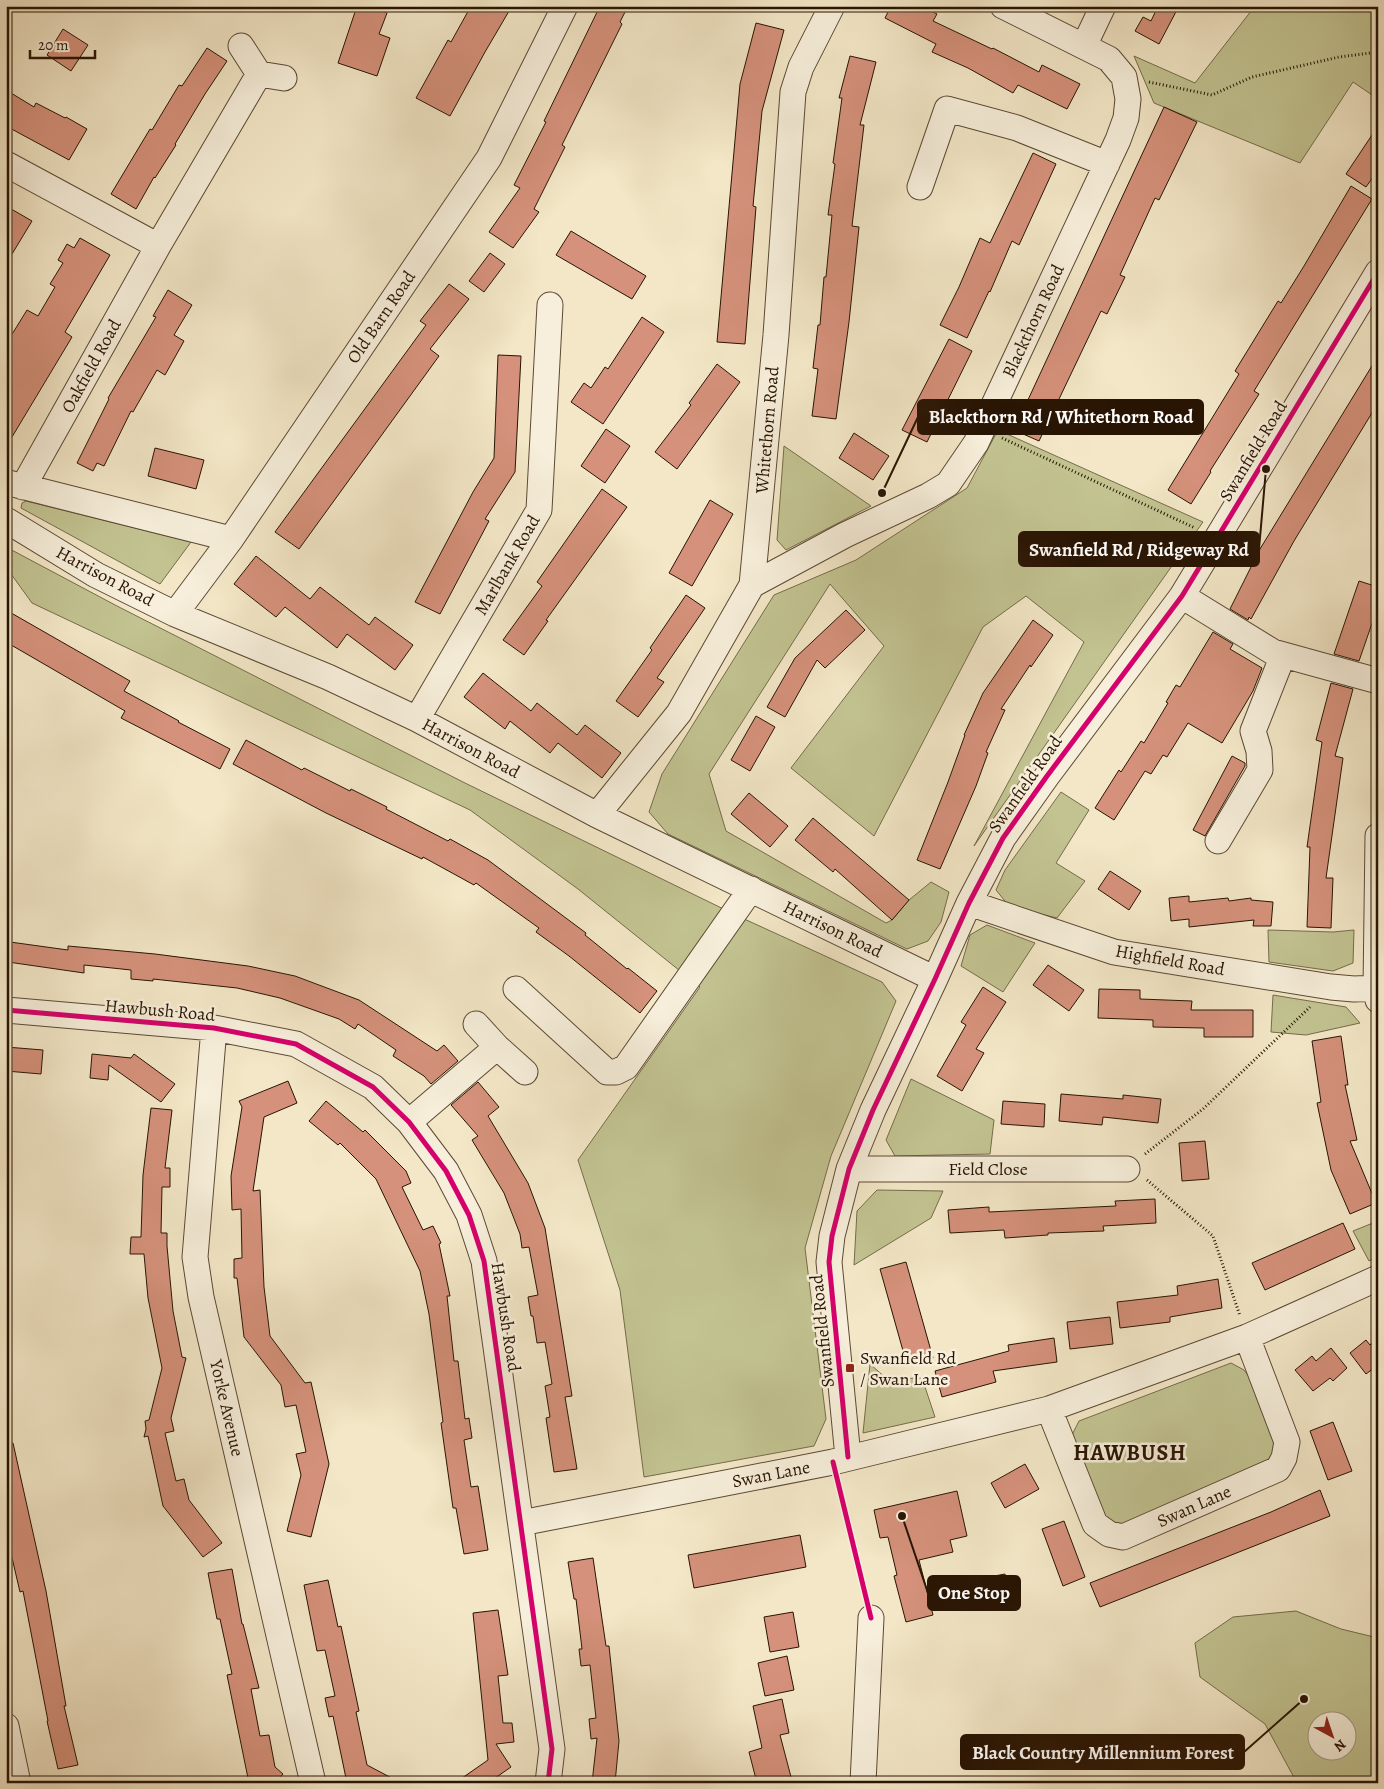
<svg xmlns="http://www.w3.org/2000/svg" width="1384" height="1789" font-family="Alegreya,serif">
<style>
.green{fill:#c2c391;stroke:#756c4a;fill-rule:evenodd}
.building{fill:#d5917b;stroke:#281403}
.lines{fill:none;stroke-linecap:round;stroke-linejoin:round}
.minor-casing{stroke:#5b4934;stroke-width:27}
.path{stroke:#281403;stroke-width:3;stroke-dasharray:1 2.5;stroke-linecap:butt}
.minor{stroke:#f7efdb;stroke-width:25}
.cycleway-casing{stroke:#f7efdb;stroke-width:8}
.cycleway{stroke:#d6006c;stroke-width:5}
.poi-dot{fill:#8f2418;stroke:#f7efdb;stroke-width:2}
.labels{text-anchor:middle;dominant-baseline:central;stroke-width:5;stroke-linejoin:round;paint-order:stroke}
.street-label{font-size:18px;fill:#281403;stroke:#f7efdb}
.poi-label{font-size:18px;fill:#281403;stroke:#f7efdb;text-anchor:start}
.district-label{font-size:22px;font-weight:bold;letter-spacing:1px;fill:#281403;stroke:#f7efdb}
.leader{fill:none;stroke:#281403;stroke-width:2}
.callout-dot{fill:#281403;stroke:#f7efdb;stroke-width:2}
.callout{fill:#281403;stroke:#281403;stroke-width:2}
.callout-label{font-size:19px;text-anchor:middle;font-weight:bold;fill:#fff}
</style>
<rect width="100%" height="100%" fill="#f3e7c7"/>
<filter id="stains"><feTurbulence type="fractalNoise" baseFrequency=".004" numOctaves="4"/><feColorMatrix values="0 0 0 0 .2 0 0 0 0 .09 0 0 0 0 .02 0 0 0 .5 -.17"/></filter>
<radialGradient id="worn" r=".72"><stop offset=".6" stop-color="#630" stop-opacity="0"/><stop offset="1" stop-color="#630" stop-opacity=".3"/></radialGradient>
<!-- green -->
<path class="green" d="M1255,6H1378V99L1353,82L1300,163L1154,103L1134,56L1195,83Z
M998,430L1203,522L974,846L1084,642L1026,596L983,627L874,836L791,768L884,646L830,584L709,774L726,831L886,923L892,920L909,900L931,882L949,892L941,922L928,941L907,949L668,834L649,812L662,774L774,595L856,560L967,488Z
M784,446L871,506L786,550L777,540Z
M26,501L191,542L160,584L21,508L22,503Z
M6,547L117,606L465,783L742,918L882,982L896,1001L831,1156L805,1248L826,1419L814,1446L644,1477L620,1290L578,1160L700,987L578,889L470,810L32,603L6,567Z
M1061,792L1089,810L1056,863L1085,881L1057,918L1009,906L996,890L1005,870Z
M987,925L1035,943L1003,992L961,966L970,935Z
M1268,930L1333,932L1354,930L1353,963L1333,971L1269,962Z
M1273,995L1346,1007L1360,1023L1306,1035L1271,1032Z
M911,1079L994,1120L990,1154L895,1156L886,1140Z
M877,1190L943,1191L931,1218L854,1265L857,1211Z
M1378,1221V1256L1369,1261L1353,1231Z
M1231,1363L1244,1370L1253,1382L1274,1441V1456L1263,1469L1124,1527L1108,1520L1097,1504L1072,1435L1079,1421Z
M870,1364L887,1379L922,1378L935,1417L863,1433Z
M1296,1611L1341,1629L1378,1638V1783H1297L1265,1724L1200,1677L1195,1643L1233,1617ZM1316,1722H1346V1752H1316Z"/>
<!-- building -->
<path class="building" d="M357,6H368L387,13L379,34L390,38L377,76L338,63Z
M471,6H512L485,52L450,116L416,98L448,40L451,42Z
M600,6H628L620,22L622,24L562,145L565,147L534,209L539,212L513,248L489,232L520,188L514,185L546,122L544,121Z
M891,6H922L937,14L933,21L992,49L993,48L1039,72L1042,65L1080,84L1067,109L1018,85L1013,93L968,68L932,52L936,44L885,18Z
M1158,6H1179L1159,44L1135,31L1143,17L1151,21Z
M756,23L784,30L762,111L753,206L756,207L745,344L717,342L740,84Z
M63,29L88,45L71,71L47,55Z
M207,48L227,61L205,94L175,144L176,145L155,178L154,177L136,209L111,194L150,129L152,130L179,85L182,86Z
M850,56L876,62L860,125H864L852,226L859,227L849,322L836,419L812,416L818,369L813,368L818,325H820L824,277H826L832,215H828L835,164L833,163L842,98H839Z
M11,93L34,107L36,103L65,118L66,117L87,129L69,160L6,126V103Z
M1164,107L1197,122L1159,200L1155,198L1120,275L1125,277L1107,314L1101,311L1039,441L1014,430Z
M1378,126V170L1366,187L1346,174Z
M1033,153L1056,164L1019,245L1012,241L990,292L989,291L967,338L940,325L959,287L980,238L990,243Z
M1351,186L1372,199L1254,391L1259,394L1210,471L1211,472L1191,504L1168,490L1239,374L1235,371L1278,301L1281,303L1304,266Z
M6,206L32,221L6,264Z
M571,231L646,276L632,299L556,255Z
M80,238L110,255L65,332L72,337L6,447V344L27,310L38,316L55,287L50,284L63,263L58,260L67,244L74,248Z
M490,253L505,264L484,292L469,281Z
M449,284L469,299L430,349L439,356L299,549L275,532L426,325L420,321Z
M168,290L192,305L174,335L184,341L165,375L157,370L133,412L131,411L104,466L97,463L93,471L77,463L109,399L108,398L156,317L153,316Z
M642,317L664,332L603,424L571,402L584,383L591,388L605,367L608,369Z
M949,339L972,351L927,442L902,430Z
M498,355L521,356L515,472L485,519L489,521L440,614L415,602L473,492L494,458Z
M1378,356V403L1294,541L1251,619L1249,617L1248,620L1230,609L1260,549Z
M717,364L740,382L677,469L655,452L691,405L689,403Z
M606,429L630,446L605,483L581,466Z
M854,433L889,456L873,480L839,458Z
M155,448L204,460L196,489L148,476Z
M602,489L627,507L546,620L548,621L524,655L503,640L542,586L537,582Z
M710,500L733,514L692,586L669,573Z
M256,556L310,599L320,587L369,625L375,617L413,645L395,670L347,634L337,648L285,607L276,617L234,584Z
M1359,581L1378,587V606L1359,661L1334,654Z
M686,595L705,608L657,678L664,682L638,717L616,701L652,650L650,648Z
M6,610L130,681L124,691L179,721L178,722L230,749L220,769L121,718L125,711L6,642Z
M846,610L865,630L825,668L817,660L785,717L767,707L795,658Z
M1033,620L1053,635L1031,667L1030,665L1001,709L1005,710L986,752L988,753L976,786L940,869L917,860L948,782L965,735H964L983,693Z
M1213,632L1233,644L1230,649L1262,668L1253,691L1222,743L1188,723L1167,757L1163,755L1151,774L1145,771L1114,820L1095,808L1119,770L1121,772L1141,741L1144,743L1168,703L1166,702L1176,685L1180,687Z
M483,673L531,711L537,703L577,735L585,725L621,753L602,778L558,743L550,753L510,721L505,729L464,697Z
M1331,683L1353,689L1335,756L1343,758L1326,878H1333L1331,928L1307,927L1310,847H1307L1322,742L1316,740Z
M756,716L775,727L750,771L731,760Z
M246,740L302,770L304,768L350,791L351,789L387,807L386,809L448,841L450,839L488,860L586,933L585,935L627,969L628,968L657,991L640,1013L569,956L536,932L539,928L476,883L474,885L423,857L422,859L326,813L233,764Z
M1232,756L1245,763V766L1205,836L1193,830Z
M749,793L788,826L770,847L731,814Z
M813,818L909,900L892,920L835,869L833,872L795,840Z
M1110,871L1141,891L1129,910L1098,889Z
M1189,896V902L1228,898L1229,901L1251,898V900L1273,902L1271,926H1253L1254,920L1189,927V919L1171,921L1169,898Z
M10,942L68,950V946L155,954L248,966L295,976L359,1000L437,1051L444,1045L458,1061L431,1084L424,1076L393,1056L396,1050L358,1024L355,1029L339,1019L280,998L237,988L153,979V981L131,979V970L84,965V973L8,962Z
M1048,965L1084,990L1069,1011L1033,985Z
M983,987L1006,1002L976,1049L984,1053L962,1091L937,1076L966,1025L961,1022Z
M1099,989L1140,990V999L1192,1001L1191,1010H1253V1037H1204V1028L1153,1027V1020L1098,1018Z
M1341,1036L1348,1085H1345L1357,1140L1350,1141L1376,1203L1350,1214L1331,1170L1317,1103L1321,1102L1312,1041Z
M6,1047L43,1050L41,1074L6,1071Z
M92,1054L131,1058L134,1054L175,1084L161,1102L109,1065L108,1080L90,1078Z
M288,1081L297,1103L264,1117L253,1191L260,1190L264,1287L270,1336L305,1383L311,1382L329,1464L311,1537L287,1531L301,1475L296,1454L306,1452L296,1405L285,1407L281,1385L244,1337L237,1278H234V1259L242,1258L241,1209L232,1210L231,1176L242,1107L239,1101Z
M478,1082L499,1107L488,1116L528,1183L545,1228L572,1396L565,1397L577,1469L554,1472L546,1418L550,1417L545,1386L552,1384L545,1342L537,1343L533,1316H531L528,1297L538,1295L529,1247L522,1248L520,1234L504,1193L472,1140L478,1136L451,1105Z
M1061,1094L1123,1099V1095L1161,1099L1158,1123L1103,1117L1102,1125L1059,1121Z
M326,1101L363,1132L365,1130L406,1171L411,1183L402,1187L423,1230L433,1226L441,1243L439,1244L450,1296H447L454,1361H458L465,1419L469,1418L472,1438L464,1440L471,1487L478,1486L488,1550L464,1554L456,1508H453L441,1423L443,1422L429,1314L420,1271L376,1179L340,1143L338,1145L309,1121Z
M1003,1101L1045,1104L1044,1127L1001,1124Z
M151,1108L172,1110L165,1168H170V1187H162L161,1233H167V1246L173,1311L182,1357L186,1358L171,1418L174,1431L165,1433L176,1481L184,1479L189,1500L222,1543L203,1557L163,1506L148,1436L144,1437L146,1429L145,1421L149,1420L162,1368L148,1298L144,1254H130L131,1237H141L143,1175Z
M1205,1141L1209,1179L1182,1181L1179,1143Z
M1155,1199L1156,1223L1103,1226L1104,1231L1048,1233V1235L1005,1238L1004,1230L950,1233L948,1210L989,1207V1212L1116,1206L1115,1201Z
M1343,1223L1355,1249L1265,1290L1252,1263Z
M906,1262L933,1358L907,1365L880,1269Z
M1218,1279L1222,1308L1170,1317V1322L1120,1328L1117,1302L1178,1295L1177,1286Z
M1110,1317L1113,1344L1070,1349L1067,1322Z
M1054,1338L1057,1362L993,1371L996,1382L942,1397L935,1371L1009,1351L1008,1345Z
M1378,1339V1365L1366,1374L1350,1353L1366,1340L1370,1345Z
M1331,1348L1347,1368L1333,1381L1330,1378L1313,1391L1295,1370L1312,1356L1316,1361Z
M1333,1422L1352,1471L1328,1480L1310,1431Z
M13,1443L46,1591L66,1706H64L78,1765L58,1769L47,1721H48L23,1591L20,1592L6,1532V1444Z
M1025,1464L1039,1489L1005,1508L991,1483Z
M1320,1490L1330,1516L1100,1607L1090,1583L1271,1512Z
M957,1491L967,1536L950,1540L953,1552L919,1560L933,1615L906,1622L894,1576L897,1575L888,1537L880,1538L874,1510Z
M1064,1521L1085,1577L1063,1586L1042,1529Z
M800,1535L806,1567L694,1588L688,1555Z
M593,1558L606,1646H609L619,1741L615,1783H592L597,1738L591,1739L589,1719L596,1718L590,1665L581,1666L579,1649H582L576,1599H574L568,1562Z
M232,1569L242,1624H243L259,1688L251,1689L260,1736L269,1735L275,1767L283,1774L275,1783H249L227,1675L232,1674L220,1619H217L208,1573Z
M1005,1574L1011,1601L979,1608L973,1580Z
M328,1580L338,1627L341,1626L359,1711L356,1712L367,1765L401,1783H347L333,1716L329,1717L325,1698L335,1696L325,1650L317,1651L304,1585Z
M498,1610L508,1675L498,1676L503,1723H512L514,1742L496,1744L511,1767L488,1783H455L488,1760L473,1613Z
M793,1612L799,1647L770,1652L764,1617Z
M787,1656L794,1690L765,1696L758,1663Z
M782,1699L789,1733L780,1735L791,1777L770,1783H757L749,1752L762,1748L753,1706Z"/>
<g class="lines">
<defs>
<path id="minor" d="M241,46L259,74L284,78
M1084,46L1103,6
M6,164L158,246
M920,187L947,109L1017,128L1107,164
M9,483L231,539
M23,487L158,246L259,74
M6,520L96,575L175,614L328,677L417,719L597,815L935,979
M752,585L845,535L928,496L948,484L976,443L1118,140L1126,118L1128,99L1124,77L1109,59L1003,6
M1182,596L1273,652L1378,681
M175,614L231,539L489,158L565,6
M417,719L539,510L550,305
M597,815L679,713L752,585L776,335L793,92L801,67L832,6
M1378,836L1376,988L1378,1000
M1218,841L1260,770L1259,751L1253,731L1283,655
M969,903L1114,952L1331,987L1354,989L1376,988
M516,989L607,1072H616L626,1067L751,889
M6,1010L214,1028L296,1044L373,1087L409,1122L446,1171L469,1215L484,1261L552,1749L548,1783
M476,1024L497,1047L525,1072
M214,1028L195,1257L201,1297L313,1783
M409,1122L497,1047
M849,1169H1127
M1049,1409L1095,1524L1109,1534L1123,1537L1278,1469L1284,1458L1287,1442L1247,1337
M848,1457L829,1262L832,1236L849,1169L873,1110L935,979L969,903L1003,838L1047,776L1182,596L1378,272
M521,1523L833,1462L1049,1409L1247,1337L1378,1278
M6,1726L18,1783
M863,1783L871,1618"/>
</defs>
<!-- minor casing -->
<use href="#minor" class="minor-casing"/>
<!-- path -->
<path class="path" d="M1149,82L1212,95L1252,77L1339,57L1378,52
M1002,438L1195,528
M1145,1154L1203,1109L1310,1007
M1147,1180L1213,1236L1240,1316"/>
<!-- minor -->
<use href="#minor" class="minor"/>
<defs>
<path id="cycleway" d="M6,1010L214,1028L296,1044L373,1087L409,1122L446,1171L469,1215L484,1261L552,1749L548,1783
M848,1457L829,1262L832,1236L849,1169L873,1110L935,979L969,903L1003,838L1047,776L1182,596L1378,272
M833,1462L871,1618"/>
</defs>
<!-- cycleway casing -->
<use href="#cycleway" class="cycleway-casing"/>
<!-- cycleway -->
<use href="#cycleway" class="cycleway"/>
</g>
<!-- markers -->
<rect class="poi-dot" x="845" y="1363" width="10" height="10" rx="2.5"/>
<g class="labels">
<!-- street labels -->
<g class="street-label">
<text transform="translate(381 317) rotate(-56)">Old Barn Road</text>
<text transform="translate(1033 321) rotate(-65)">Blackthorn Road</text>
<text transform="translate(91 366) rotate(-61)">Oakfield Road</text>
<text transform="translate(767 430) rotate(-85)">Whitethorn Road</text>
<text transform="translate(1253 451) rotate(-59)">Swanfield Road</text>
<text transform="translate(507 565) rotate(-60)">Marlbank Road</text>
<text transform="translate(105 576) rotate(28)">Harrison Road</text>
<text transform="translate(471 748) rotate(28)">Harrison Road</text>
<text transform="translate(1025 784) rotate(-55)">Swanfield Road</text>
<text transform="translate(833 929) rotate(26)">Harrison Road</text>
<text transform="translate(1170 960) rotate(10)">Highfield Road</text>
<text transform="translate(160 1010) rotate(5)">Hawbush Road</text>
<text x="988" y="1169">Field Close</text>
<text transform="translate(506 1317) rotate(81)">Hawbush Road</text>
<text transform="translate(822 1331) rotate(-96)">Swanfield Road</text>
<text transform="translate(227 1408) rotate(77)">Yorke Avenue</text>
<text transform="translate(771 1474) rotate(-11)">Swan Lane</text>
<text transform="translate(1194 1506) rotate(-24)">Swan Lane</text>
</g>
<!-- poi labels -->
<g class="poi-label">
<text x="860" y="1358">Swanfield Rd<tspan x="860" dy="21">/ Swan Lane</tspan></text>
</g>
<!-- district labels -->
<g class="district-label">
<text x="1130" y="1453">HAWBUSH</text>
</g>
</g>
<!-- callouts -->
<path class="leader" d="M882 493L918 417M1266 469L1259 549M902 1516L928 1593M1304 1699L1244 1752"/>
<g class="callout-dot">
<circle cx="882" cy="493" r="5"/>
<circle cx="1266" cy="469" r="5"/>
<circle cx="902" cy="1516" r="5"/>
<circle cx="1304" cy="1699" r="5"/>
</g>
<g class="callout">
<rect x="918" y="400" width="285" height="34" rx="5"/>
<rect x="1019" y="532" width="240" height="34" rx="5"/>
<rect x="928" y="1576" width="92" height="34" rx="5"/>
<rect x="961" y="1735" width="283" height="34" rx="5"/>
</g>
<g class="callout-label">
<text x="1061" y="423">Blackthorn Rd / Whitethorn Road</text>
<text x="1139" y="556">Swanfield Rd / Ridgeway Rd</text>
<text x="974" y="1599">One Stop</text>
<text x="1103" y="1759">Black Country Millennium Forest</text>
</g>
<!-- margin -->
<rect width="1384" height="1789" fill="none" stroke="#f3e7c7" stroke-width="25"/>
<rect x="8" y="8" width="1369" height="1774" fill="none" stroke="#281403" stroke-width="2.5"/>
<rect x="12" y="12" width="1359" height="1764" fill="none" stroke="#281403"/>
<!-- north arrow -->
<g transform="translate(1332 1736) rotate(140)"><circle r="24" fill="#f7efdb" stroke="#a49785"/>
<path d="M0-4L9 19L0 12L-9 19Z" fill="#8f2418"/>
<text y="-8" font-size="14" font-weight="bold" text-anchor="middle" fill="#281403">N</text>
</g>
<!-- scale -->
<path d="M30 50v8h65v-8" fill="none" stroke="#281403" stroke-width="2.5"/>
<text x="38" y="50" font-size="15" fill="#281403" stroke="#f7efdb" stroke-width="4" paint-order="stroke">20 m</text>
<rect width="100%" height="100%" filter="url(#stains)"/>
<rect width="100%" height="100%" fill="url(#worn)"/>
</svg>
